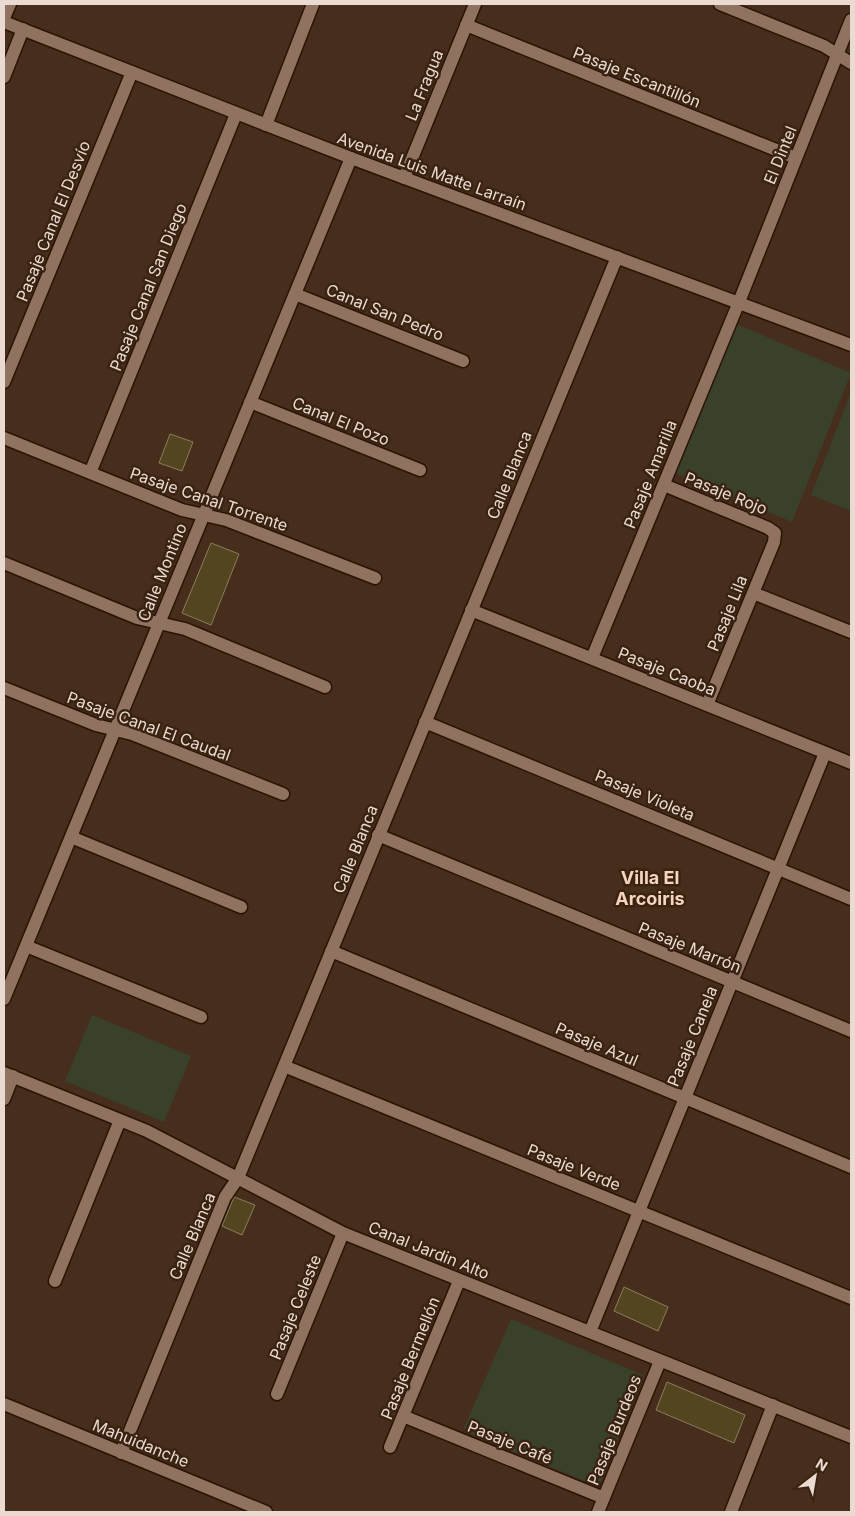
<svg xmlns="http://www.w3.org/2000/svg" width="855" height="1516" font-family="Inter,sans-serif">
<style>
.green{fill:#39412b}
.building{fill:#53451f;stroke:#8a7e5f}
.lines{fill:none;stroke-linecap:round;stroke-linejoin:round}
.minor-casing{stroke:#2b1404;stroke-width:15}
.tertiary-casing{stroke:#2b1404;stroke-width:15}
.minor{stroke:#8f725f;stroke-width:12}
.tertiary{stroke:#8f725f;stroke-width:12}
.labels{text-anchor:middle;dominant-baseline:central;stroke-width:5;stroke-linejoin:round;paint-order:stroke}
.street-label{font-size:16px;fill:#eadacf;stroke:#3b2312}
.neighbourhood-label{font-size:18px;font-weight:bold;fill:#f6d5c0;stroke:#3b2312}
</style>
<rect width="100%" height="100%" fill="#462d1c"/>
<!-- green -->
<path class="green" d="M734,323L851,373L792,522L672,472Z
M851,392V511L811,495Z
M92,1015L191,1056L164,1122L65,1081Z
M511,1319L643,1375L599,1487L469,1433L470,1430L464,1428Z"/>
<!-- building -->
<path class="building" d="M170,434L193,442L182,471L159,463Z
M211,543L239,554L211,625L182,613Z
M234,1197L255,1205L242,1235L222,1226Z
M624,1287L668,1307L658,1331L614,1311Z
M667,1382L745,1415L734,1443L656,1410Z"/>
<g class="lines">
<defs>
<path id="minor" d="M720,4L824,46L851,63
M4,18L10,4
M466,25L796,158
M4,77L23,29
M266,125L313,4
M404,178L475,4
M295,294L463,361
M4,382L132,72
M250,402L420,470
M4,438L182,510L226,520L375,578
M90,473L236,114
M664,485L768,528L775,533L774,542L707,705
M4,563L137,618L185,629L325,687
M753,593L851,632
M471,610L851,763
M592,658L739,302L851,20
M4,688L96,725L132,734L283,794
M425,722L851,899
M378,835L851,1031
M71,837L241,907
M26,946L201,1017
M331,951L851,1167
M4,999L351,158
M284,1066L851,1298
M4,1073L147,1131L343,1233L851,1437
M4,1099L13,1076
M55,1281L120,1120
M590,1332L825,753
M277,1394L343,1233
M4,1404L266,1512
M403,1416L604,1498
M390,1447L459,1281
M121,1453L225,1197L238,1178L617,257
M598,1512L660,1361
M731,1512L773,1405"/>
<path id="tertiary" d="M4,22L351,158L851,345"/>
</defs>
<!-- minor casing -->
<use href="#minor" class="minor-casing"/>
<!-- tertiary casing -->
<use href="#tertiary" class="tertiary-casing"/>
<!-- minor -->
<use href="#minor" class="minor"/>
<!-- tertiary -->
<use href="#tertiary" class="tertiary"/>
</g>
<g class="labels">
<!-- street labels -->
<g class="street-label">
<text transform="translate(637 77) rotate(22)">Pasaje Escantillón</text>
<text transform="translate(424 85) rotate(-68)">La Fragua</text>
<text transform="translate(780 155) rotate(-68)">El Dintel</text>
<text transform="translate(432 171) rotate(20)">Avenida Luis Matte Larraín</text>
<text transform="translate(53 221) rotate(-68)">Pasaje Canal El Desvío</text>
<text transform="translate(148 287) rotate(-68)">Pasaje Canal San Diego</text>
<text transform="translate(385 312) rotate(22)">Canal San Pedro</text>
<text transform="translate(341 421) rotate(22)">Canal El Pozo</text>
<text transform="translate(650 474) rotate(-68)">Pasaje Amarilla</text>
<text transform="translate(509 475) rotate(-68)">Calle Blanca</text>
<text transform="translate(726 493) rotate(22)">Pasaje Rojo</text>
<text transform="translate(209 499) rotate(19)">Pasaje Canal Torrente</text>
<text transform="translate(162 572) rotate(-68)">Calle Montino</text>
<text transform="translate(727 613) rotate(-68)">Pasaje Lila</text>
<text transform="translate(667 671) rotate(22)">Pasaje Caoba</text>
<text transform="translate(149 726) rotate(20)">Pasaje Canal El Caudal</text>
<text transform="translate(645 795) rotate(23)">Pasaje Violeta</text>
<text transform="translate(355 849) rotate(-68)">Calle Blanca</text>
<text transform="translate(690 947) rotate(22)">Pasaje Marrón</text>
<text transform="translate(692 1036) rotate(-68)">Pasaje Canela</text>
<text transform="translate(597 1044) rotate(23)">Pasaje Azul</text>
<text transform="translate(574 1167) rotate(22)">Pasaje Verde</text>
<text transform="translate(192 1236) rotate(-67)">Calle Blanca</text>
<text transform="translate(429 1250) rotate(22)">Canal Jardin Alto</text>
<text transform="translate(295 1307) rotate(-68)">Pasaje Celeste</text>
<text transform="translate(410 1358) rotate(-68)">Pasaje Bermellón</text>
<text transform="translate(614 1430) rotate(-68)">Pasaje Burdeos</text>
<text transform="translate(510 1442) rotate(22)">Pasaje Café</text>
<text transform="translate(141 1443) rotate(22)">Mahuidanche</text>
</g>
<!-- neighbourhood labels -->
<g class="neighbourhood-label">
<text x="650" y="877">Villa El<tspan x="650" dy="21">Arcoiris</tspan></text>
</g>
</g>
<!-- border -->
<rect width="855" height="1516" fill="none" stroke="#eadacf" stroke-width="10"/>
<!-- north arrow -->
<g transform="translate(815 1476) rotate(31)" stroke="#3b2312" stroke-width="4" paint-order="stroke">
<path d="M0-4L9 19L0 12L-9 19Z" fill="#eadacf"/>
<text y="-8" font-size="14" font-weight="bold" text-anchor="middle" fill="#eadacf">N</text>
</g>
</svg>
